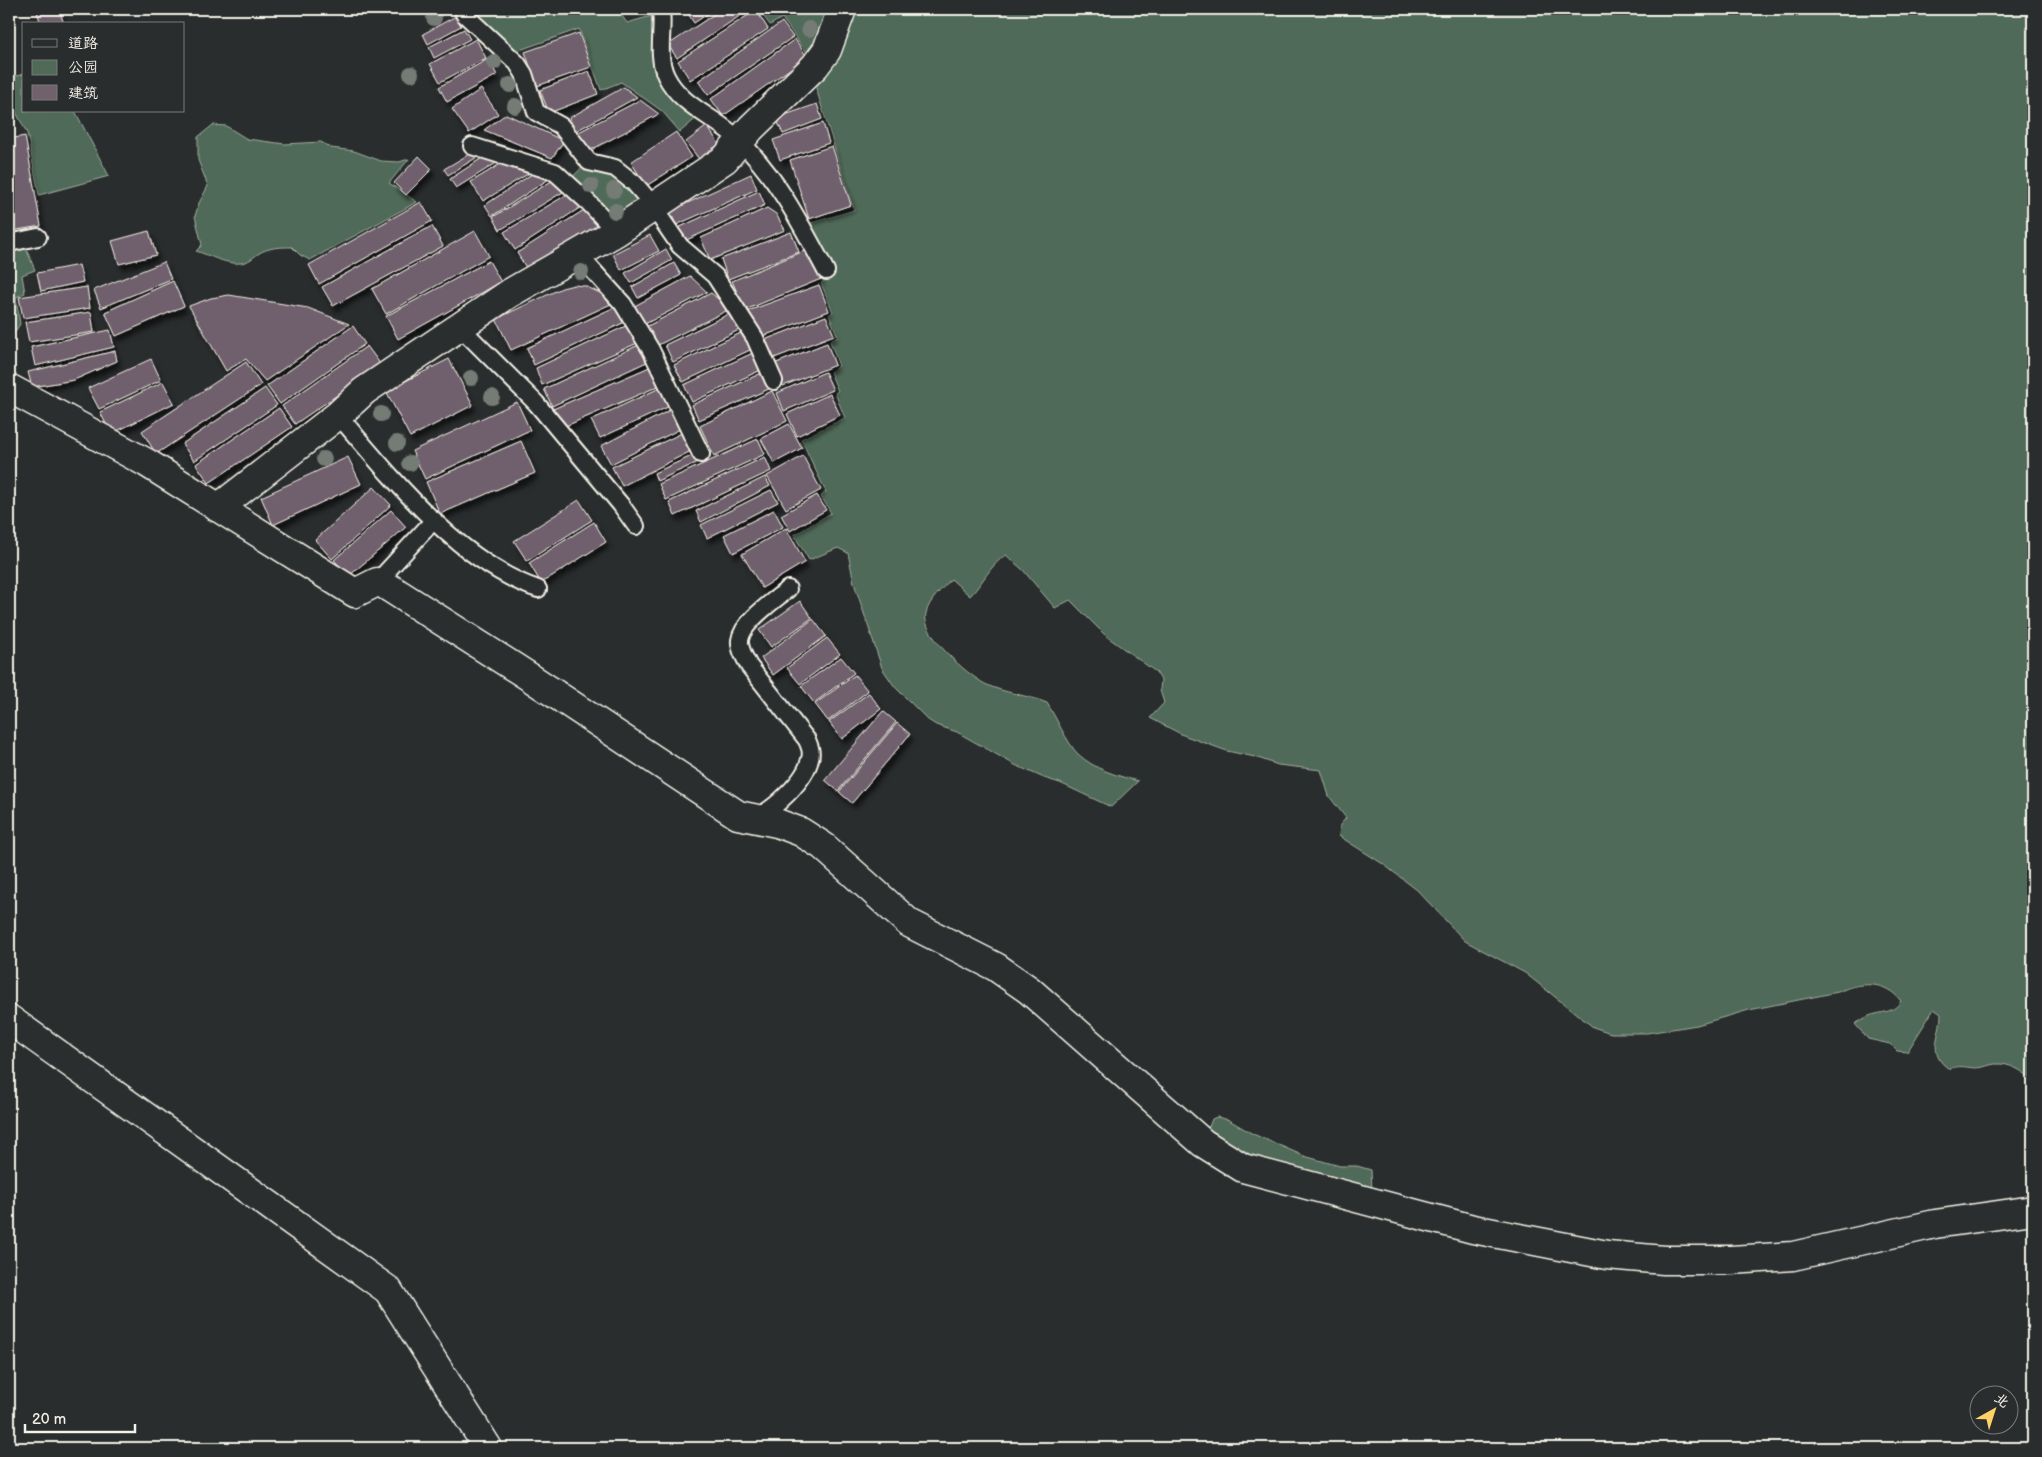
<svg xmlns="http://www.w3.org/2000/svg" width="2042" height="1457" font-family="'Balsamiq Sans','LXGW WenKai TC',sans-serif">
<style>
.green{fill:#506a58;stroke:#a2aea0}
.building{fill:#70616d;stroke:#f4f1e8;filter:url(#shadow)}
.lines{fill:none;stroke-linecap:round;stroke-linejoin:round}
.lane-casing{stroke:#f4f1e8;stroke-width:20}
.street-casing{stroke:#f4f1e8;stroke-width:31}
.lane{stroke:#2a2d2e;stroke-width:16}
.street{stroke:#2a2d2e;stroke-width:28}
.tree{fill:#757b74}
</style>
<defs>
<filter id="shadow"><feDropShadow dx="3" dy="5.5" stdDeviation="2.5" flood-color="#0009"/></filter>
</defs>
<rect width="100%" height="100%" fill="#2a2d2e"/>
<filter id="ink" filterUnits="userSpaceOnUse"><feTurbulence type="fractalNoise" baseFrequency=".02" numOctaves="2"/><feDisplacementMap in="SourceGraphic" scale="10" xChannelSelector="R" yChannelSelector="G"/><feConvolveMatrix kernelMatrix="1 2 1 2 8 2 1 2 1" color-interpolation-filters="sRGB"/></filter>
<g filter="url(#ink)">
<!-- green -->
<path class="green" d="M471,9H617L627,23L651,16L654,50L699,116L680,132L662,111L621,82L601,90L579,29L514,52Z
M758,9H833L810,57L782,18L770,25Z
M855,9H2033V1080C2022,1071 2011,1063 1995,1064C1988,1065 1982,1068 1975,1068C1964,1067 1959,1065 1949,1069C1926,1053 1941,1036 1941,1014L1934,1009L1907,1052L1897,1051L1890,1044L1868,1039L1855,1024C1859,1022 1864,1018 1869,1016C1882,1011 1893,1014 1901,1001C1885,980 1860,982 1838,992L1749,1010L1697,1025L1647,1033H1611L1593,1027L1525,973L1465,941L1417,890L1383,864L1339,836L1340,825L1346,818L1329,796L1321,770L1278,765L1255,757L1227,751L1183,735L1150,718L1164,703L1160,690L1161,680L1156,672L1106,636L1070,600L1055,608L1023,570L1006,555C990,565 983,583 970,596L951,579C943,588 929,600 926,613C920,634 968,675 985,684C1003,693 1028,695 1047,703C1056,717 1067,743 1078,754C1094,769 1117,776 1138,781L1111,807L1060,783L1044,778L1015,765L957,732L936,725L928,720L895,687L882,668L854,583L848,553L838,548L809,560L794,535L831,513L821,496L826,492L801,439L845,418L835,393L838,391L830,372L839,366L830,341L838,337L829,315L833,312L821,283L833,275L808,224L854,210L815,85Z
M24,74V111H75L109,176L39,195L27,133L9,99V78Z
M213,125L226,126L247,139L285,144L321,142L331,148L354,151L381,161L399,162L409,159L389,183L417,202L310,260L300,255L292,247C280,247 268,247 258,254C252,258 249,262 241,263C227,265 209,255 196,251L202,245L195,216L199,203L208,186L198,160V137Z
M585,165L607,170L644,202L616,222L568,181Z
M25,246L35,270L22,275L25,293L16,297L20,324L9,341V250Z
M1217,1117L1229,1120L1253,1134L1304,1156L1340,1166H1357L1371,1170L1372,1191L1246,1157L1203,1127H1209L1212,1119Z"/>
<!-- building -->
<path class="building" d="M36,9H59L64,24H41Z
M685,9H715L694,23Z
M722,9H750L677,58L668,45Z
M756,10L768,29L690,80L678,61Z
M456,16L461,26L428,44L423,34Z
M782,22L793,37L708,95L698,81Z
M464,29L470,39L434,58L429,47Z
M579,33L591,67L537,86L525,52Z
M476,39L486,58L440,82L430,64Z
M795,39L807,57L723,116L711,99Z
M488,59L497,75L447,102L439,87Z
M589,71L598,94L549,113L540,90Z
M624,87L637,97L576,131L569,118Z
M481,89L498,114L469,133L452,109Z
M640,100L659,114L587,152L577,133Z
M817,104L822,119L783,134L776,118Z
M506,114L564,141L552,158L484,130Z
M823,123L829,143L780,160L773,140Z
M707,126L719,144L699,159L686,142Z
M676,132L692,157L646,186L631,162Z
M25,136L41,226L11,231L9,219V139Z
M832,146L851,205L809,219L790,160Z
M471,153L479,156L448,175L444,169Z
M419,156L432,169L406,195L394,183Z
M482,158L498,162L456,188L450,179Z
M502,163L531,172L483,201L471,182Z
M535,172L552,177L492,216L485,205Z
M751,174L757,189L676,225L670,211Z
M555,179L563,192L500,230L493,217Z
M759,191L765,205L684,241L678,228Z
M568,194L581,207L515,250L504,232Z
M421,202L432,221L319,284L309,265Z
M767,208L776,214L785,230L710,260L701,238Z
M584,210L599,226L527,269L517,253Z
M432,226L443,246L333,306L322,287Z
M149,231L156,255L119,264L112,241Z
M475,231L489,256L386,314L372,289Z
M791,232L799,252L728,279L721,259Z
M650,235L659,251L621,270L613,254Z
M666,249L672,260L631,283L625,273Z
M809,249L821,279L745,310L732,281Z
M489,261L501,282L398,339L386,316Z
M164,262L171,279L101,308L94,290Z
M674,263L681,275L638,298L632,287Z
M79,265L83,282L41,291L37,273Z
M690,276L707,292L641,326L631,308Z
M173,281L184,306L116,336L105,312Z
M574,285L585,286L600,293L613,303L511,350L496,319L562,288Z
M819,285L829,311L758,338L748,311Z
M87,287L90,308L23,318L19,297Z
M711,293L730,309L652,348L642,329Z
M229,295L308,308L349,324L265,381L246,359L226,371L189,306L211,298Z
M615,307L627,321L534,365L527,348Z
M735,311L743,328L673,362L665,345Z
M91,312L94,332L29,342L25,322Z
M826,316L834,335L769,360L762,341Z
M630,324L642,341L542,385L536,368Z
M353,326L365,344L280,404L267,386Z
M110,330L114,347L35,366L31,347Z
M745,331L754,348L683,382L674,365Z
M643,343L651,360L552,406L544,389Z
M827,343L835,365L783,386L774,364Z
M367,346L381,365L295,424L282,406Z
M115,351L117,361L74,380L32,387L28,372Z
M755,352L763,369L692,402L684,385Z
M151,359L161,380L99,409L88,388Z
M449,359L473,405L410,437L386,391Z
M246,362L261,385L156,454L142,431Z
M652,366L661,385L561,428L553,409Z
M764,372L771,388L699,420L692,405Z
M825,372L833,390L784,411L777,393Z
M163,382L174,403L111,434L100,412Z
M662,387L670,406L600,438L591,420Z
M265,388L277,405L194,461L182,444Z
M772,391L787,421L714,456L700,426Z
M830,394L840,415L797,436L787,414Z
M517,402L530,430L425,479L412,451Z
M279,408L292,427L209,483L196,464Z
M672,409L682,428L611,464L601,446Z
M789,424L802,448L774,463L761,439Z
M684,432L693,450L622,486L612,467Z
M758,439L765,454L666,500L659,484Z
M521,441L535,473L440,514L426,482Z
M694,455L698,462L657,481L654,473Z
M803,456L821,490L786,509L767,476Z
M348,457L361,484L273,525L261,497Z
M765,457L771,471L675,516L669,502Z
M765,477L770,486L701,522L696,511Z
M374,487L391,505L332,559L315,540Z
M771,490L778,502L707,538L701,525Z
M817,495L826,510L790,531L781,515Z
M579,500L592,520L527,561L514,541Z
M391,510L406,527L349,576L334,560Z
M774,510L783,527L733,553L724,535Z
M594,522L606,542L541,583L529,563Z
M786,528L805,562L762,588L742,554Z
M800,601L812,618L771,647L759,630Z
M813,619L826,636L773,675L761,658Z
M827,638L840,654L800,684L787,668Z
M841,657L854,673L814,703L801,686Z
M855,675L868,691L828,721L815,704Z
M869,693L881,709L842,739L829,722Z
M883,711L896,722L838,791L825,780Z
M897,723L910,734L852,803L839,792Z"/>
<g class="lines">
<defs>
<path id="lane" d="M661,9C664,31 656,55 666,76C681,107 718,118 740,141C778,179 801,224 826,271
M464,14L517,63L524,74L536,112L561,126L589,162L615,168L634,183L647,198L680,246L715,276L755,338L774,381
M472,146L555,172L589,203L616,232
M9,243L38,237
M579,255L623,304L651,350L701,454
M461,328L536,403L621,505L636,526
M338,415C391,477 459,563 538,589
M377,582L434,520
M754,818C773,811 806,780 810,759C812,752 810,747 807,740L749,666C745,658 739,649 740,640C742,622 775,600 788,589"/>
<path id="street" d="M9,388L147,463L355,593L377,582L385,585L528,676L738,815L777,823L801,832L823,846L909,923L996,967L1029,990L1203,1143L1243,1168L1473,1229L1607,1255L1664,1260H1731L1793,1256L1935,1224L2033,1210
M218,508L338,415L364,391L510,293L616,232L725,159L751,128L815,66L827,50L842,9
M9,1019L388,1290L488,1448"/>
</defs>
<!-- lane casing -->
<use href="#lane" class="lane-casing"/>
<!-- street casing -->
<use href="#street" class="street-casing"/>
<!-- lane -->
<use href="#lane" class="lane"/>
<!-- street -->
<use href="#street" class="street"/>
</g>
<!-- trees -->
<g class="tree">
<circle cx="434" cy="18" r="8"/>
<circle cx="809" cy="29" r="8"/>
<circle cx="494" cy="62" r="8"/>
<circle cx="411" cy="74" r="8"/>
<circle cx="510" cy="85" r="8"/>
<circle cx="515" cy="106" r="8"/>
<circle cx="591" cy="186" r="8"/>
<circle cx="614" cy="190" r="8"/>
<circle cx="615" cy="211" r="8"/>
<circle cx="581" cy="272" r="8"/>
<circle cx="471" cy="378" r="8"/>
<circle cx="492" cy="397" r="8"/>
<circle cx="381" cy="414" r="8"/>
<circle cx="397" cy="443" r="8"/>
<circle cx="324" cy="459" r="8"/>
<circle cx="410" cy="463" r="8"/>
</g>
</g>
<!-- margin -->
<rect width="2042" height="1457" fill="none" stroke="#2a2d2e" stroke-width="30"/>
<rect x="15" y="15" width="2012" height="1427" fill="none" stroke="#f4f1e8" stroke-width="2" filter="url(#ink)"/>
<!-- legend -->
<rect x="22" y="22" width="162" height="90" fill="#2a2d2e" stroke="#7b7b78"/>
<rect x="32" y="39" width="25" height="8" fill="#2a2d2e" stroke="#7b7b78"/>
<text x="68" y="48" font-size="15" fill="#f4f1e8">道路</text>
<rect x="32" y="60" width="25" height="15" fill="#506a58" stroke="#7b7b78"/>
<text x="68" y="72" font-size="15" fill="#f4f1e8">公园</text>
<rect x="32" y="85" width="25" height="15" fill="#70616d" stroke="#7b7b78"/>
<text x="68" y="98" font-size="15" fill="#f4f1e8">建筑</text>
<!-- north arrow -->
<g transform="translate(1994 1410) rotate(39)"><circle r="24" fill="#2a2d2e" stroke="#7b7b78"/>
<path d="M0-4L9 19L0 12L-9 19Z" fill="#ffd166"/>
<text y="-8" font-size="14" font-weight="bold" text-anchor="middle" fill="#f4f1e8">北</text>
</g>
<!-- scale -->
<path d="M25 1424v8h110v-8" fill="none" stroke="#f4f1e8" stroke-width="2.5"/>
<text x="32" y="1424" font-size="15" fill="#f4f1e8" stroke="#2a2d2e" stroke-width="4" paint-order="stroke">20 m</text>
</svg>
